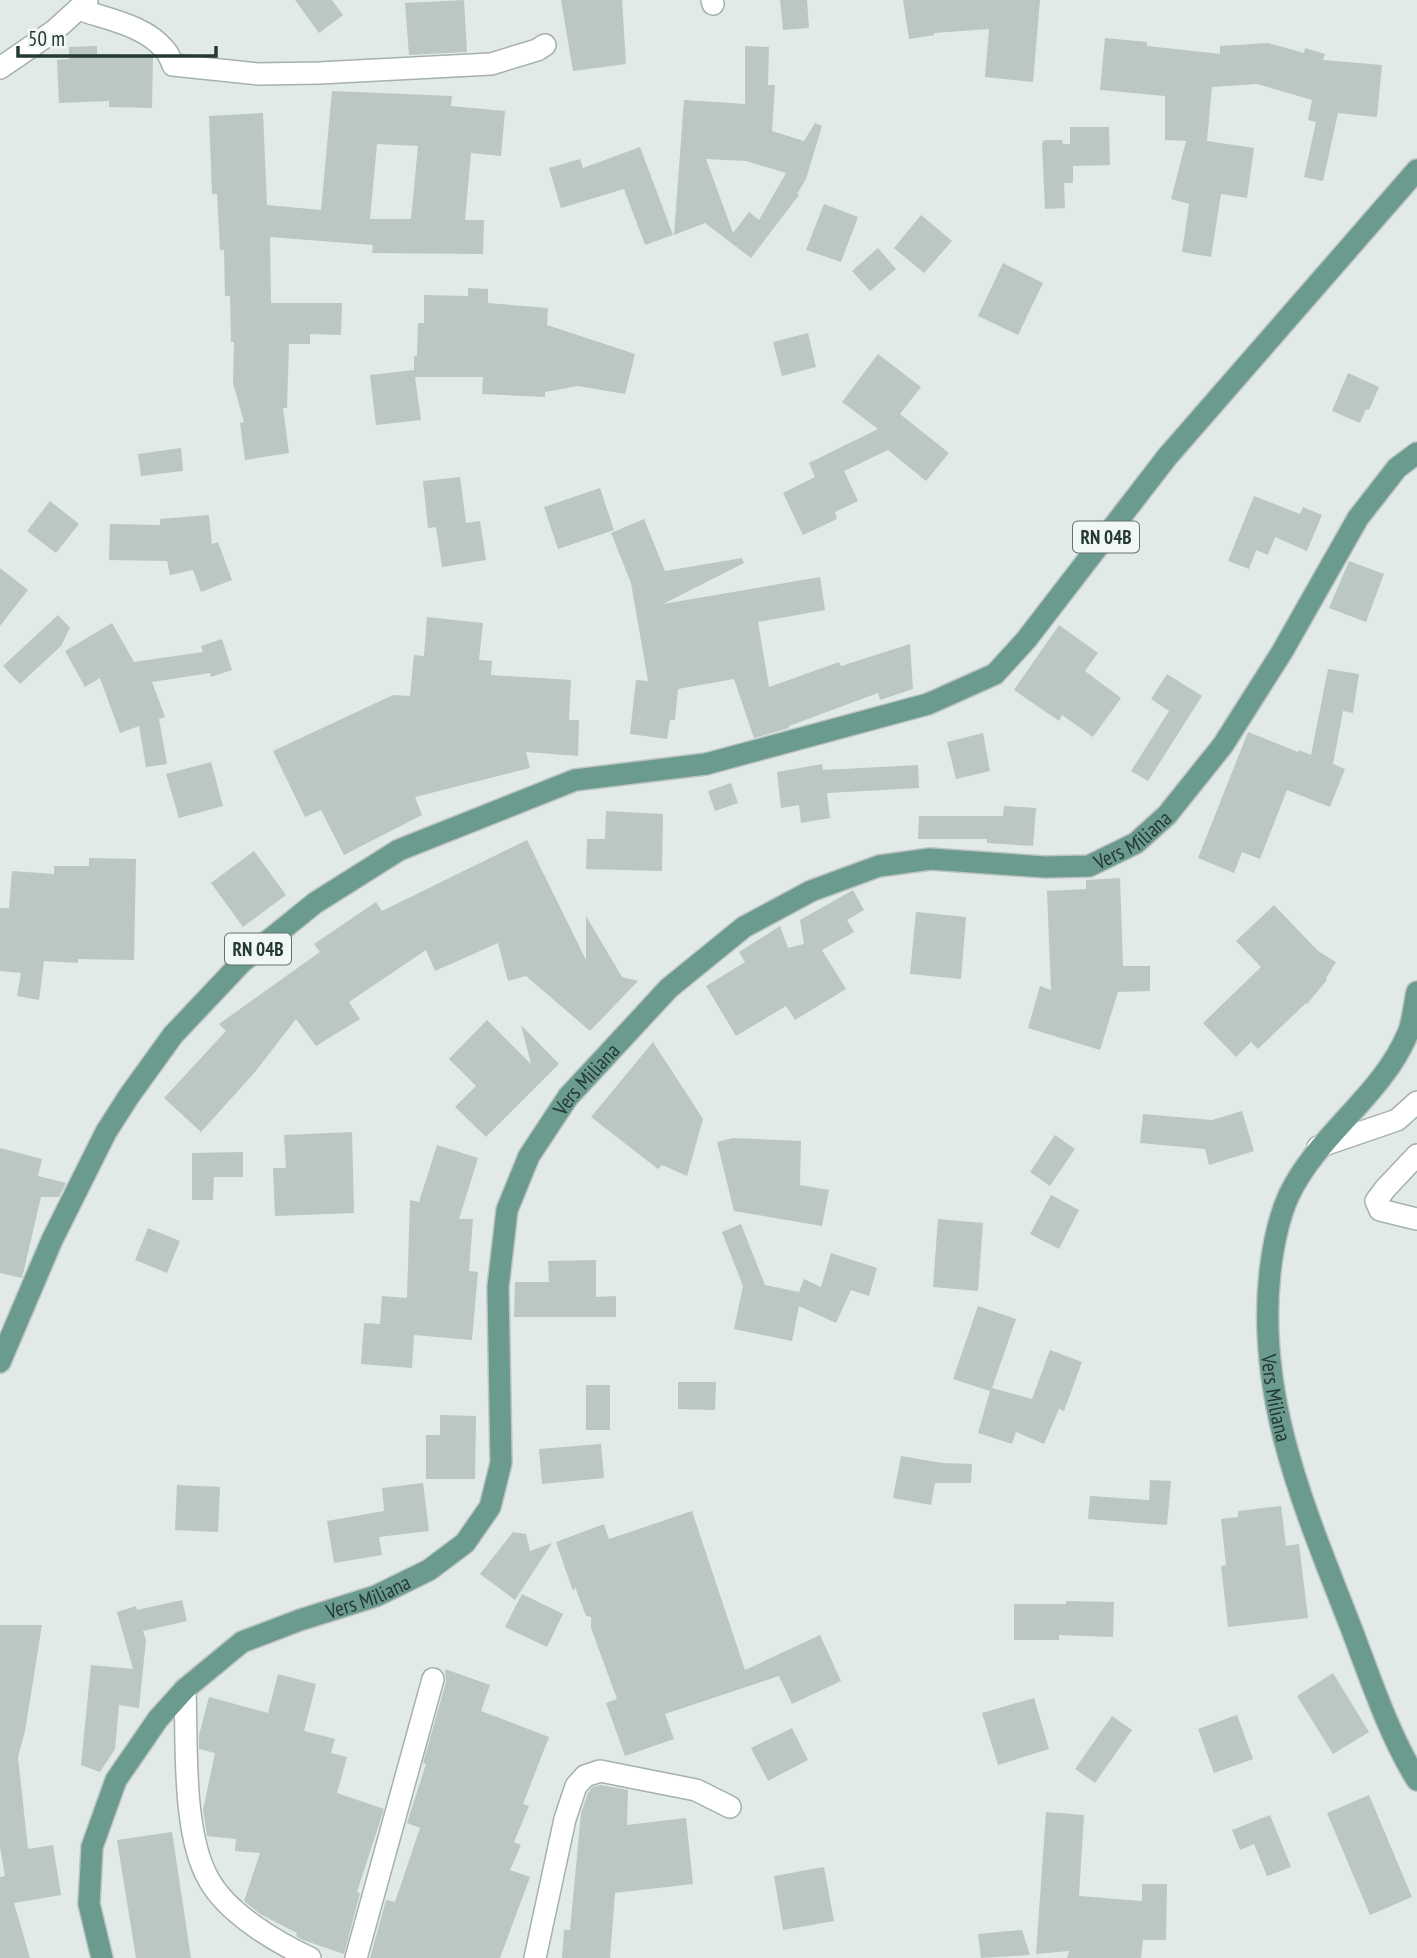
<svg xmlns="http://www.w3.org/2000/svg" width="1417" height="1958" font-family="'PT Sans Narrow',sans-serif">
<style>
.building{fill:#bac7c2;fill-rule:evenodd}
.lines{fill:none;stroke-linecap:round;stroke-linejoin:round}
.minor-casing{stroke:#a5b1ad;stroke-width:24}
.major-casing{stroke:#bdc4c2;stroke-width:24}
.minor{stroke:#fff;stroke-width:21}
.major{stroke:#6b9a8f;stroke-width:21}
.labels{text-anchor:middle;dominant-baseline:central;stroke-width:5;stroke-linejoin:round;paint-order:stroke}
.shield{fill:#f1f7f4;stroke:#62726e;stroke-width:2}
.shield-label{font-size:19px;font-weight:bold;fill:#243934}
.street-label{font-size:21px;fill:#243934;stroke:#f1f7f4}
</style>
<rect width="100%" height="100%" fill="#e1eae6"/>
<!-- building -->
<path class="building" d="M295,0H332L343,15L319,33Z
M464,0L467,52L409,55L405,3Z
M561,0H622L626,64L573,71Z
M780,0H807L809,28L783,30Z
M903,0H1040L1033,82L985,77L989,29L934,33V35L909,39Z
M1105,38L1147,42V46L1220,54V46L1268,43L1304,53L1305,48L1325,54L1323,60L1382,65L1377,117L1338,113L1323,181L1304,177L1316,122L1308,120L1312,100L1257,84L1212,87L1207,141L1254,148L1247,198L1221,194L1211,257L1182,252L1189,204L1171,199L1186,141L1165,140V96L1100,90Z
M97,46V54L153,56L152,108L109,107V101L59,103L57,60L69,59V47Z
M745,46L769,47L768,85H775L772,131L804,141L815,123L822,126L806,179L797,194L799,195L751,258L705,223L674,235L684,100L745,104ZM706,159L746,161L786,173L759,220L749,212L733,233Z
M332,91L452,96L451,106L505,111L501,156L471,153L465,220H484L483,254L372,253L373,245L270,237L271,303H342L341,335L310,334V344H289L287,408H283L289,453L245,460L240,423L244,422L233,383L234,342H231L230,296H225L224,250H220L217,194H212L209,116L263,113L267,205L321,210ZM377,144L418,146L411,219H370Z
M1070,127H1109L1110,165L1073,166V183H1064L1065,208L1045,209L1042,144L1044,140H1062L1063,144H1070Z
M640,147L673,235L645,245L624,189L561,208L549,168L580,159L583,168Z
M824,204L858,217L841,262L806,250Z
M921,215L952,241L924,273L894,248Z
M878,248L896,269L870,291L852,271Z
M1003,263L1043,283L1018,335L978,316Z
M468,288L488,289V303L548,308L547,325L635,354L625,394L578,386L545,392V397L482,394L483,377H415L421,420L376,425L370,375L414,370V356H417L418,323H424V295L468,296Z
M808,333L816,367L782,376L773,342Z
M878,354L921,387L900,414L949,453L926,481L888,450L844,471L858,501L835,512L837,519L803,535L783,493L815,477L809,463L878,429L842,402Z
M1348,373L1379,387L1369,410L1366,409L1360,423L1332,411Z
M181,448L183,471L141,476L138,454Z
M460,477L466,523L480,521L486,560L442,567L436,527L428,528L423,481Z
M600,488L614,530L558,549L544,507Z
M1254,496L1300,514L1303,507L1322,515L1307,551L1275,537L1268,555L1256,550L1249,569L1228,561Z
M50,501L79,524L56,553L27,531Z
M209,515L212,544L218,542L232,580L201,592L193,570L170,575L167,561L109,560L110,524L160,525V519Z
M644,519L665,571L742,558L744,563L663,604L820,577L825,610L758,622L769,687L839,662L841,666L910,644L913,689L880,700L878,693L789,726V728L754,738L734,679L678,689L675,720H670L667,739L630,734L636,680L648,681L631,583L611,533Z
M1349,561L1384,574L1366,622L1329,608Z
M0,568L28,590L0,626Z
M58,615L70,628L61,646L20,684L3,666Z
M427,617L483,623L479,660L492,661L491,675L571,680L569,720H579L578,756L526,752L530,768L415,797L422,815L344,855L321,810L305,817L273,751L393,695L410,696L414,655L424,656Z
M112,623L134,662L203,652L201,646L222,639L232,670L211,677L210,673L152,682L165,717L159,719L167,764L146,767L139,726L120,733L100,678L85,687L65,651Z
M1059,625L1098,653L1085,671L1121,698L1093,737L1062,715L1059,721L1014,690Z
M1328,669L1359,674L1353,713L1343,711L1333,764L1345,769L1330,807L1287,790L1260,859L1242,852L1234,873L1198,858L1248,732L1298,752L1299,750L1311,755Z
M1167,674L1202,696L1148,781L1131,771L1169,711L1151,699Z
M983,733L990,771L956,779L947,742Z
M211,762L223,806L179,818L166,774Z
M822,764L823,770L918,765L919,788L827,793L830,818L801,823L799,805L781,808L777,772Z
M731,783L738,803L715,811L708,791Z
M1004,806L1036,808L1033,846L987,843V839H918L919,816H1003Z
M606,811L663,814L662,871L586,869L587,839H605Z
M527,840L586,960V916L622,977L638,981L590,1031L526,976L508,981L498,943L435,971L426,950L349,1002L360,1019L316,1046L296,1019L255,1072L201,1132L164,1098L226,1031L219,1024L320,952L314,944L376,902L382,911Z
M254,851L286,895L243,927L211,883Z
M89,858L136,859L134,960L78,959V963L44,961L39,1000L17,996L21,973L0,971V908H9L12,871L54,874V866H89Z
M1120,878L1123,966H1150V991L1118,992L1100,1050L1028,1028L1040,986L1051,990L1047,891L1086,889V880Z
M853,890L864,910L847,920L854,932L822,950L846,989L795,1020L786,1006L736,1036L706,986L745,962L739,952L780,926L788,948L804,944L800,920Z
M1274,905L1318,951L1336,962L1326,978L1327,980L1307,1004L1306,1003L1258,1049L1251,1042L1236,1057L1203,1023L1261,967L1236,941Z
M916,912L966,917L961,979L910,974Z
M487,1020L531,1064L521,1025L559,1064L486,1137L455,1107L476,1086L449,1059Z
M653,1042L703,1119L687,1176L662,1165L658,1169L591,1117Z
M1242,1111L1254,1151L1209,1165L1205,1149L1140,1143L1143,1114L1212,1120Z
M352,1132L354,1213L275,1216L273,1168H286L284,1135Z
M1055,1135L1075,1149L1050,1186L1030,1172Z
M733,1138L801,1141L800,1185L829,1190L822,1226L734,1211L717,1142Z
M437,1145L478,1158L459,1219H473L469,1271L478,1272L472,1340L414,1335L412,1368L361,1364L364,1323L380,1324L382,1296L407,1298L410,1200L419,1202Z
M0,1148L42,1159L38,1176L66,1183L59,1197H41L22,1278L0,1273Z
M243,1152V1177H214L213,1200H192V1153Z
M1051,1195L1079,1210L1059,1249L1030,1234Z
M938,1219L983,1223L978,1291L933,1287Z
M741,1224L765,1285L799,1292L804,1279L821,1287L831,1253L877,1268L869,1296L851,1290L836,1323L799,1306L792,1341L734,1329L743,1286L722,1232Z
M148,1228L180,1241L167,1273L135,1260Z
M596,1260V1297L616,1296V1317H514L515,1282H549L548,1261Z
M978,1306L1016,1319L992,1388L1032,1399L1050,1350L1082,1362L1064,1411L1059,1409L1044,1444L1016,1432L1012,1444L978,1433L990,1391L953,1379Z
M678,1382H716L715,1410L678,1409Z
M586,1385H610V1430H586Z
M440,1415L476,1416L475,1479H426V1435H440Z
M601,1444L604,1478L542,1484L539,1449Z
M901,1456L942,1463L972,1464L971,1483H935L931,1505L893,1498Z
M1150,1480L1171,1481L1167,1525L1088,1519L1090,1496L1149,1500Z
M423,1483L429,1531L379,1537L382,1555L334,1563L327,1521L384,1511L382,1488Z
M177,1485L220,1487L218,1532L175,1530Z
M1281,1506L1286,1546L1299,1544L1308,1618L1228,1627L1221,1566L1226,1565L1221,1519L1238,1517V1511Z
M692,1511L745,1670L820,1635L841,1681L792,1704L779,1676L665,1714L674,1739L625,1756L606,1703L617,1699L591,1628V1617L586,1616L575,1587L573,1591L556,1542L604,1524L609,1539Z
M513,1532L526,1534L530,1551L552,1543L515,1600L480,1574Z
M522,1594L563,1614L547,1647L505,1627Z
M182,1600L187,1621L143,1631L146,1640L139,1708L119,1705L115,1749L100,1772L81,1765L91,1665L133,1669L117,1612L136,1606L137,1610Z
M1066,1601L1114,1602L1113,1637L1059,1635V1640H1014V1604H1066Z
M0,1625H42L25,1731L18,1757L28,1849L53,1845L61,1895L14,1903L30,1958H0V1877L5,1876L0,1847Z
M445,1669L490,1685L481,1711L549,1737L523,1804L529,1806L514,1842L521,1845L510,1870L530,1877L500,1958H370L386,1900L395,1902L420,1828L407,1823L426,1764L423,1763L446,1682Z
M1333,1673L1369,1732L1333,1754L1297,1696Z
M278,1674L316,1684L304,1731L335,1739L331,1753L347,1757L337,1793L384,1809L357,1892L360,1893L344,1954L303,1940L296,1936L297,1933L260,1914L249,1905L244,1901L260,1853L235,1851L236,1839L207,1836L203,1810L215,1753L199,1749V1735L209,1697L268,1713Z
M1034,1698L1049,1749L998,1765L982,1713Z
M1237,1715L1253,1759L1214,1773L1198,1729Z
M1112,1716L1132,1730L1095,1783L1075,1769Z
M792,1728L808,1760L768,1781L751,1748Z
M601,1785L628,1790L627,1825L686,1818L693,1884L615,1893L610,1958H562L564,1930H570L581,1813L588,1793L592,1787Z
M1369,1795L1412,1897L1370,1915L1327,1813Z
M1046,1812L1084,1815L1079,1896L1142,1901V1884H1167L1166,1940H1143L1141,1958H1067L1069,1951L1036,1954Z
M1270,1815L1291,1867L1267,1876L1254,1844L1240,1850L1232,1830Z
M172,1832L191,1958H136L117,1840Z
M824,1867L834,1921L783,1930L774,1876Z
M1022,1930L1030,1955L981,1958L978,1934Z"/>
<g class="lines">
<defs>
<path id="minor" d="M712,0L713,4
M78,9C106,19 145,25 165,50C168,53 171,60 173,65L258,74L319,73L491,64L537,50L545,45
M0,68L54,31L87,1
M1318,1147L1397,1120L1417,1102
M1417,1155L1385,1189L1376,1201L1380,1210L1417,1219
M185,1689C187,1743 182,1834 209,1880C228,1914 276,1942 310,1958
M356,1958L433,1679
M535,1958L565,1819L576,1786L585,1776L600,1771L696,1790L730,1807"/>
<g id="major">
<path id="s1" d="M1417,992C1414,1005 1413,1021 1408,1033C1382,1096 1318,1134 1289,1195C1278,1219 1273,1246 1270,1272C1256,1399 1305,1509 1350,1625C1370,1677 1388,1733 1417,1780"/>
<path d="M0,1362L52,1240L106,1132L129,1096L173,1035L242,962L315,903L399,850L575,780L706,764L928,704L995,674L1026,640L1167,457L1417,170"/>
<path id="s2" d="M102,1958L89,1904L92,1847L116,1780L158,1719L185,1689L242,1642L300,1620L376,1596L429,1570L465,1543L490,1507L501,1463L498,1287L507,1210L529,1156L568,1097L669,988L744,927L811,891L879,866L930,859L1045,867L1089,866L1136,843L1167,815L1223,745L1282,652L1358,518L1397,468L1417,453"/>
</g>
</defs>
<!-- minor casing -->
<use href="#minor" class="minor-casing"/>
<!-- major casing -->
<use href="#major" class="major-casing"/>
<!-- minor -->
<use href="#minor" class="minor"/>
<!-- major -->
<use href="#major" class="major"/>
</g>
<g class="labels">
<!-- shield labels -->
<g class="shield">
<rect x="1073" y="521.5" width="66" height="31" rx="5"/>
<rect x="225" y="933.5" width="66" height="31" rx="5"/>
</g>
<g class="shield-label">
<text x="1106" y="537">RN 04B</text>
<text x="258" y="949">RN 04B</text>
</g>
<!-- street labels -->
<g class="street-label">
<text stroke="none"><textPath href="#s2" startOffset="1745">Vers Miliana</textPath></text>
<text stroke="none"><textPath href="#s2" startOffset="1115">Vers Miliana</textPath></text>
<text stroke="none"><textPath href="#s1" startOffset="450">Vers Miliana</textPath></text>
<text stroke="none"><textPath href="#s2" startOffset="506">Vers Miliana</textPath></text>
</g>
</g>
<!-- scale -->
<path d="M18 46v10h198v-10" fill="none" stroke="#243934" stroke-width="3.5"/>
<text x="28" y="46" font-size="21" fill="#243934" stroke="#f1f7f4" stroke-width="5" paint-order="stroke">50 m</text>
</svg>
